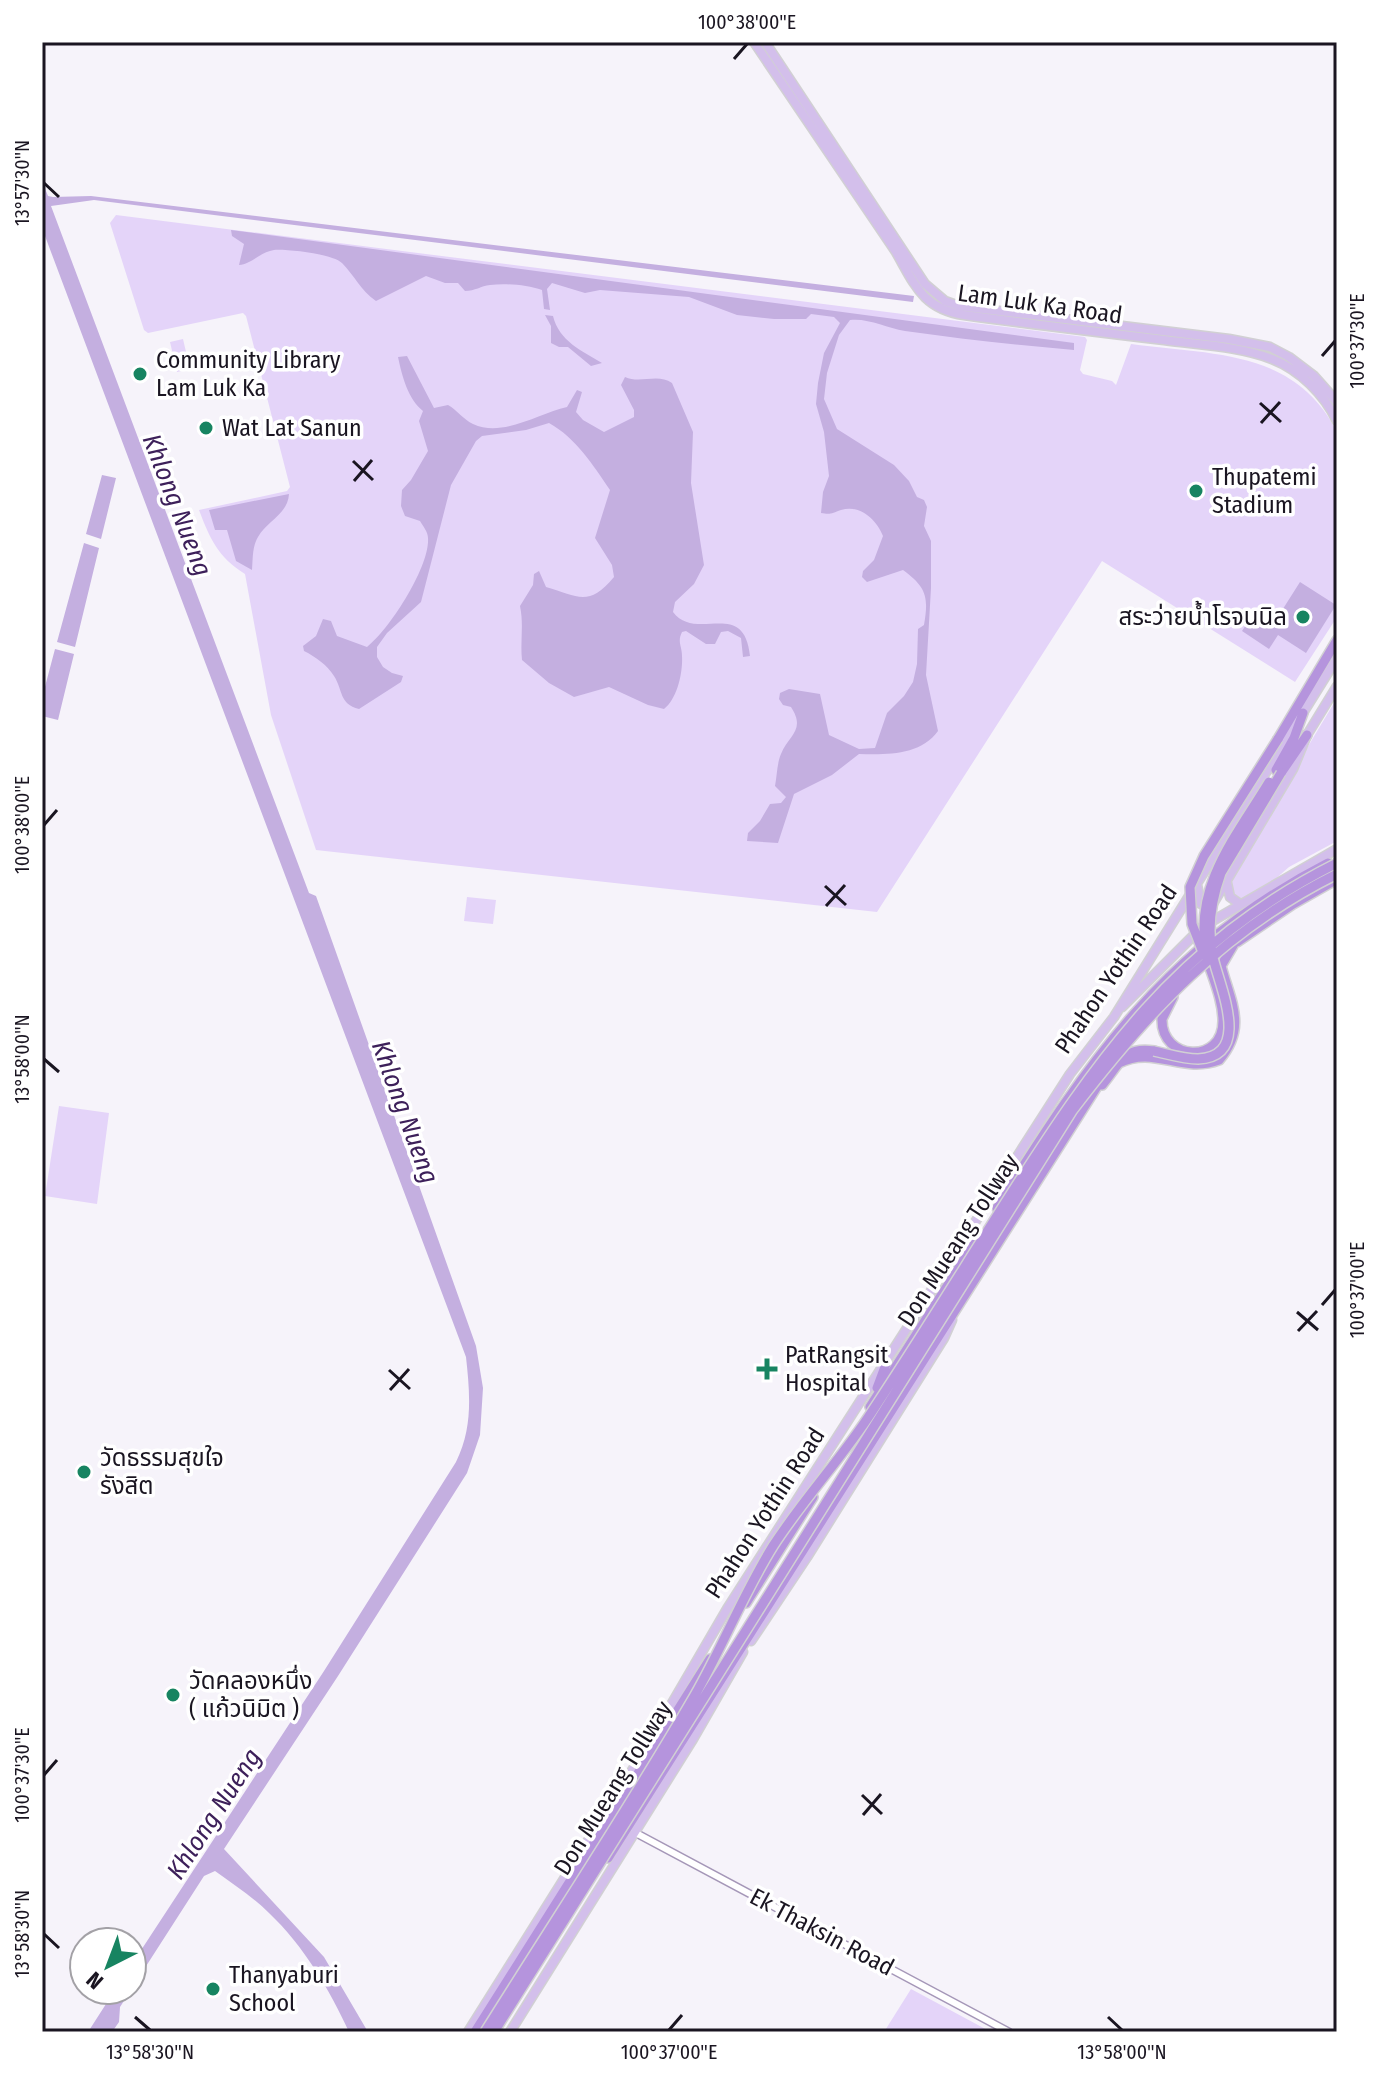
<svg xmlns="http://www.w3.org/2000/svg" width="1379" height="2074" font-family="'Fira Sans Condensed','Noto Sans Thai',sans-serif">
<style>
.green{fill:#e4d4f9}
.water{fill:#c4afe0}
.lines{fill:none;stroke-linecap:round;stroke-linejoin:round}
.minor-casing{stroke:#a597b8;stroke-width:9}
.major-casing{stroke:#d1d0d3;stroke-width:11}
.highway-casing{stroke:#d1d0d3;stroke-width:12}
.minor{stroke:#fff;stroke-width:6}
.major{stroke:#d3bfeb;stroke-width:8}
.highway{stroke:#b594dd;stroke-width:9}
.highway-bridge-casing{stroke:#d1d0d3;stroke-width:12;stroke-linecap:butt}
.highway-bridge{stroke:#b594dd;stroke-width:9}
.ticks{fill:none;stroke:#1a1521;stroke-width:3}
.poi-dot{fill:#178461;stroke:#fff;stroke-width:3}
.labels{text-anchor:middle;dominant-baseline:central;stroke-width:7;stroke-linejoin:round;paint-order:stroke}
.street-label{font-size:24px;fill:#1a1521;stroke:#fff}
.poi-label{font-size:24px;fill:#1a1521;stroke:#fff;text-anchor:start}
.water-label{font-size:26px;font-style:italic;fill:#3d205a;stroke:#fff}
.neatline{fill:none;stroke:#1a1521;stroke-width:3}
.ticks-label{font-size:20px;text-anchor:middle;fill:#1a1521}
</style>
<rect width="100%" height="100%" fill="#f6f3fa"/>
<!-- green -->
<path class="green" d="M116,215L1085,337L1087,340L1080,370L1083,374L1112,381L1116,385L1131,344C1212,355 1295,349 1337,432V617L1295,682L1102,561L877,912L316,850L271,715L245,574C218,557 210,539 199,510L287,491L290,487L246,316L243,313L148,333L144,330L110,223Z
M183,339L190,369L177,372L170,342Z
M1337,698V841L1289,867L1256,896L1236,902L1228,892L1229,878Z
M467,897L496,900L493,924L464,921Z
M59,1106L109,1113L97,1204L45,1196Z
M911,1989L991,2032H884Z"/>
<!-- water -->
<path class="water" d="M42,181L48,196L53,197L91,196L914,296L913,302L94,200L51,206L309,893L316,896L476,1346L483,1388L480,1435L467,1473L338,1676L224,1849L324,1957L368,2032H349C330,1990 303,1945 269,1913C253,1897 233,1884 215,1871L204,1876L132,1988V1964L324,1671L456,1462C473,1428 470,1394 466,1357L42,228Z
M231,230L1074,343V350C1017,345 961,339 905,331C886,328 869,318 850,320L839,335L827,373L824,399L837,429L894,465L909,481L917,497L924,500L927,507L924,526L931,541V588L926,675L938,731C921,755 887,755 859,754L832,775L794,794L778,843L747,841L748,833L760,821L770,804L781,803L786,797L775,786C777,776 777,763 781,754C789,735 806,730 791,707L783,705L779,699L780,693L789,689L820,694L829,735L859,749L875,748L887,713L904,696L913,682L917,664L918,629L924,625C929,596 926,587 903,570L867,582L862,577L863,571L874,560L883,536C877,520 860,504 841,510C832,513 831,515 821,513L823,492L829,476L824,432L816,404L818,383L824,353L840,323L834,317L811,314L806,319H774L737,315L689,297L600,290L585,293L552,283L547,289L550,310L544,309L542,290C527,285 506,283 490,285C481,286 475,291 465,291L458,283H445L426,276L376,301C360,290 355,276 342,263C333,254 287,249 274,250C260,252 252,264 239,265L244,244L232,236Z
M545,315L553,316C559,341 582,351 602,363L591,366L568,347H559L551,343V326Z
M407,356L434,408L448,405C457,410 464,420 473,424C503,438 539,413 567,407L577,390L582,392L576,412L583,420L604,432L634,417V410L621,385L625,377C640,384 658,373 672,383L693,432L691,483L704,565L694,584L675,602L673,612C696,643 744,597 750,656L743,657L741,638L728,631L721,632L715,644H706L686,631L682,632C677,642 682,646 682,656C683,673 677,699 664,709L648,705L609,687L574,697L549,683L522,660C520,641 524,625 520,606L533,585L534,574L539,571L546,587C578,596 588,608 614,577L612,565L595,538L610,490C593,465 576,438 549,423L526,430L482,436L476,441L451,485L421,602L387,633L377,647V657L383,667L392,673L403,676L401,682L359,709C339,704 343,690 334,676C327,665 316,657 304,651L303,646L316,636L323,619L331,621L337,636L367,647C389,630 430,567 428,538C428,532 423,526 420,521L405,516L401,506L402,490L411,480L428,451L419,421L423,411C408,399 402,376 398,357Z
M102,475L116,478L101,539L86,534Z
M289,494C288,514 267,521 258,537C252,547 253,559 252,570L236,561L227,530H215L209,510Z
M84,543L99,548L75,647L57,642Z
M1300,582L1336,605L1306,653L1278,635L1269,649L1242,631L1255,611L1274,623Z
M55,649L74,654L58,720L42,716V698Z
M115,1990H131L120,2007L119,2022L112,2032H88Z"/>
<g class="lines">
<defs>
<path id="minor" d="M634,1832L1009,2032"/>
<path id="major" d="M754,42L896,252C915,285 923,309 964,315C1030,324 1097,332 1164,340C1200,345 1238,346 1272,359C1300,370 1324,394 1337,421
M765,42L925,284L945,301L959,306L1229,339L1270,347L1289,357L1314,376L1337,402
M1227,883L1230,897L1240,904
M1197,885L1201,904L1211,907L1293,769L1307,735L1337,686
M1122,1007L1202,927L1337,849
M751,1641L807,1557L944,1338L952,1320
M468,2032L643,1753L727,1609L1070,1074L1114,1017L1337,658
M510,2032L693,1739L743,1652"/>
<path id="highway" d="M1278,739L1337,640
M1276,770L1294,738L1303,713
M1281,773L1307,735
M1237,942L1293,904L1337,879
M1173,997L1162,1019C1161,1061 1223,1065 1223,1021C1223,1002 1215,983 1209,965
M1119,1063C1154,1045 1182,1074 1219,1060C1247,1027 1231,1003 1221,966L1234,944
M1102,1085C1119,1065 1123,1046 1154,1051
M997,1208C1089,1060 1168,945 1328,863
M877,1388L886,1364
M870,1407L976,1241
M746,1603L813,1497
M608,1858L1103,1077
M475,2032L710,1659"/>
</defs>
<!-- minor casing -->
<use href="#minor" class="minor-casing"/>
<!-- major casing -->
<use href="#major" class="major-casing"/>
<!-- highway casing -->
<use href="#highway" class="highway-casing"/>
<!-- minor -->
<use href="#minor" class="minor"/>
<!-- major -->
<use href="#major" class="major"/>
<!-- highway -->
<use href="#highway" class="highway"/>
<defs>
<path id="highway-bridge" d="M1206,950C1194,885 1237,835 1269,782
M1204,955L1192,924L1190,887L1204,856L1278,739
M1154,1051C1168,1054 1184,1059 1198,1059C1255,1056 1217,982 1212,953C1207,926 1212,898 1221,873L1281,773
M485,2032C555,1920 629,1809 695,1695C723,1646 743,1594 773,1546C804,1498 843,1457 873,1410C918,1342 960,1274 1004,1205C1097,1059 1176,944 1337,863
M494,2032L1072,1111C1147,1012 1224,930 1337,874"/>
</defs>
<!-- highway-bridge casing -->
<use href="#highway-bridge" class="highway-bridge-casing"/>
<!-- highway-bridge -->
<use href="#highway-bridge" class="highway-bridge"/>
</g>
<!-- ticks -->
<path class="ticks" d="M734,59L747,44M44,183L59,197M1322,356L1335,341M1260,403L1281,422M1261,423L1280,402M353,461L373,480M354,481L372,460M44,825L57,810M825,886L846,905M826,906L845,885M44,1059L59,1072M1322,1305L1335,1290M1297,1312L1318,1330M1298,1331L1317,1311M389,1370L410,1389M390,1390L409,1369M44,1775L57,1760M862,1795L882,1814M863,1815L881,1794M44,1934L59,1948M135,2017L150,2030M1108,2017L1122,2030M669,2030L682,2015"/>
<!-- markers -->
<g class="poi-dot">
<circle cx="140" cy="374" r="8"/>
<circle cx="206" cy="428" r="8"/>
<circle cx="1196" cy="491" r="8"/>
<circle cx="1303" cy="617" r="8"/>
<path d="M763 1357h8v8h8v8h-8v8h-8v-8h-8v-8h8z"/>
<circle cx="84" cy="1472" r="8"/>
<circle cx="173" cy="1695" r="8"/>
<circle cx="213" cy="1989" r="8"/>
</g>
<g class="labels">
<!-- street labels -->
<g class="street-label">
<text transform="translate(1040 304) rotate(8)">Lam Luk Ka Road</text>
<text transform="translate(1116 969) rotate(-56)">Phahon Yothin Road</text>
<text transform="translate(958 1240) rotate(-57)">Don Mueang Tollway</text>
<text transform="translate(765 1513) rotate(-57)">Phahon Yothin Road</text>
<text transform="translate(613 1788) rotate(-58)">Don Mueang Tollway</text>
<text transform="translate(822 1932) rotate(28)">Ek Thaksin Road</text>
</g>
<!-- poi labels -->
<g class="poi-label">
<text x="156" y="360">Community Library<tspan x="156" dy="28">Lam Luk Ka</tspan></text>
<text x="222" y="428">Wat Lat Sanun</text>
<text x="1212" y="477">Thupatemi<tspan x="1212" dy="28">Stadium</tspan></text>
<text x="1287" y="617" text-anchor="end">สระว่ายน้ำโรจนนิล</text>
<text x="785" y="1355">PatRangsit<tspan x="785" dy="28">Hospital</tspan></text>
<text x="100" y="1458">วัดธรรมสุขใจ<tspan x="100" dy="28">รังสิต</tspan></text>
<text x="189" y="1681">วัดคลองหนึ่ง<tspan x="189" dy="28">( แก้วนิมิต )</tspan></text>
<text x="229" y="1975">Thanyaburi<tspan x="229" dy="28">School</tspan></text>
</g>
<!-- water labels -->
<g class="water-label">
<text transform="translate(177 505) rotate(69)">Khlong Nueng</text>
<text transform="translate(405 1112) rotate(70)">Khlong Nueng</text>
<text transform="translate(214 1814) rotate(-57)">Khlong Nueng</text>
</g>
</g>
<!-- border -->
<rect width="1379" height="2074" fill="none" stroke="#ffffff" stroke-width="88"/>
<!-- north arrow -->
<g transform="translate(108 1966) rotate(222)"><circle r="38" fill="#ffffff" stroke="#a3a1a6" stroke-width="2"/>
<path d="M0-6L14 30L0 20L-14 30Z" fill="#178461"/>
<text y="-12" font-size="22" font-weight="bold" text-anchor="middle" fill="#1a1521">N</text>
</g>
<rect x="44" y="44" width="1291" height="1986" class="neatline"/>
<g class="ticks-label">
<text x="747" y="29">100°38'00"E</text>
<text transform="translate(22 183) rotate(-90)" y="7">13°57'30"N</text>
<text transform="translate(1357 341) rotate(-90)" y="7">100°37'30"E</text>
<text transform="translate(22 825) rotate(-90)" y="7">100°38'00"E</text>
<text transform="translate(22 1059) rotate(-90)" y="7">13°58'00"N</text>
<text transform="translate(1357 1290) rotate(-90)" y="7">100°37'00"E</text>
<text transform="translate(22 1775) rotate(-90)" y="7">100°37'30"E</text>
<text transform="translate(22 1934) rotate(-90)" y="7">13°58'30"N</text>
<text x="150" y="2059">13°58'30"N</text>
<text x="669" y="2059">100°37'00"E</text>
<text x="1122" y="2059">13°58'00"N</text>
</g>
</svg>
